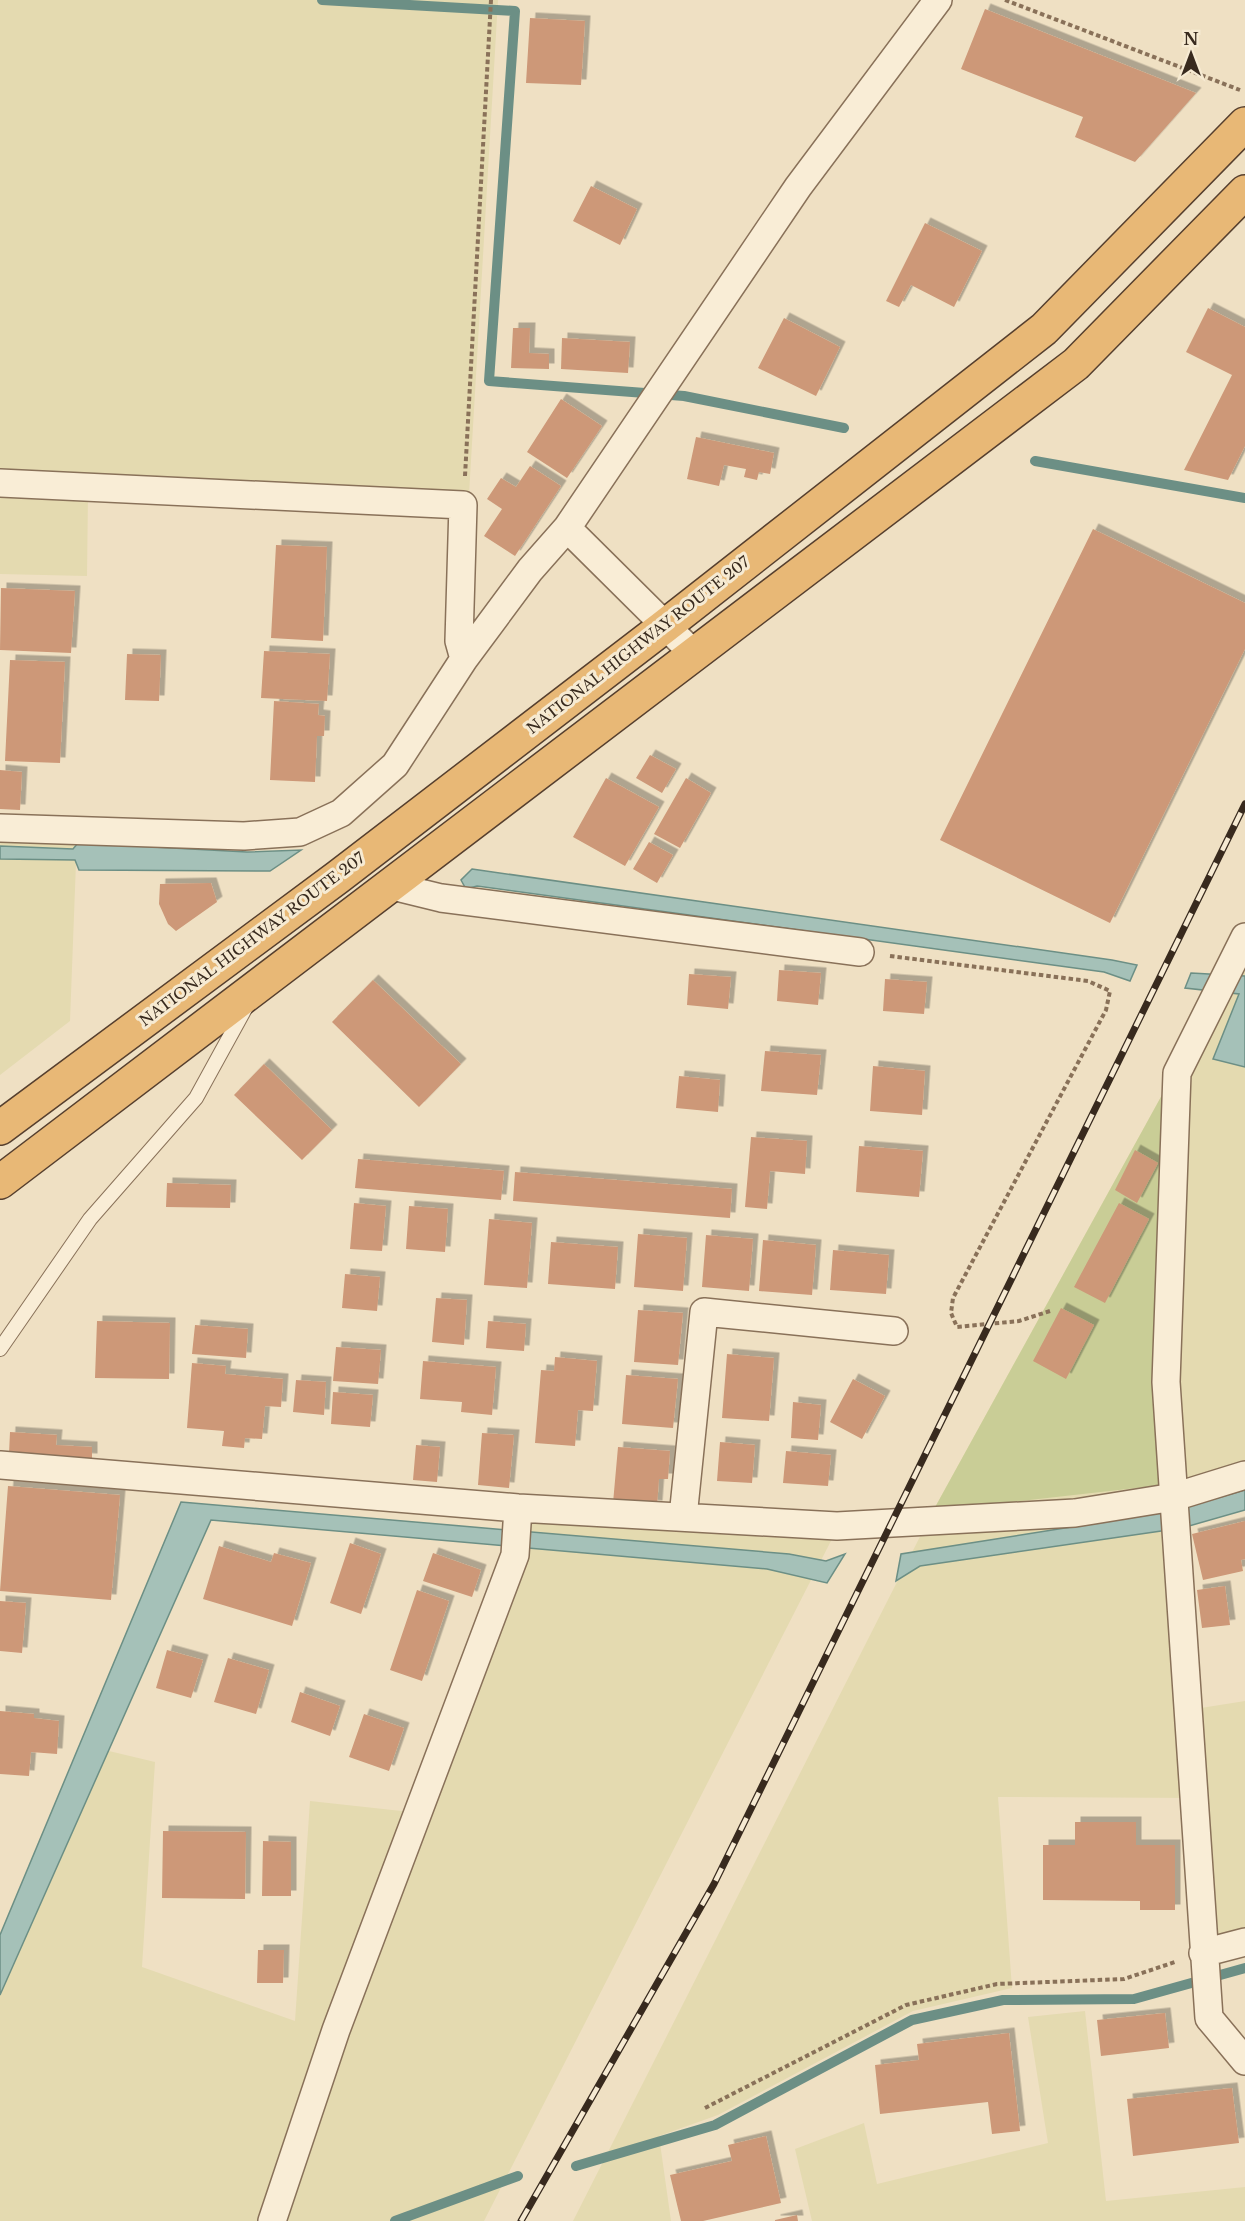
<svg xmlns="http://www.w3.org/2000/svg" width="1245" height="2221" font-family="'Libre Baskerville',serif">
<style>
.farmland{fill:#e4dab0}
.green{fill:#c9cd96}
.water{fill:#a5c1b8;stroke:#6c8f85;stroke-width:1.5}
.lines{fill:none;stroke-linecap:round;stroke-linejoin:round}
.stream{stroke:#6c8f85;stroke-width:10}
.building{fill:#cd9878;filter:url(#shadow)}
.service-casing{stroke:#897159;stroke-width:16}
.minor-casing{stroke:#897159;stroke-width:30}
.trunk-casing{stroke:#563f2e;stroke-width:36}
.path{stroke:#897159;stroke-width:4;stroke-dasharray:4.5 3;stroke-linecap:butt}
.service{stroke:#f9edd6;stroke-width:14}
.minor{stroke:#f9edd6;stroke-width:27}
.trunk{stroke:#e8b876;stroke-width:33}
.rail-casing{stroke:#382a1e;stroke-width:7}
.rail{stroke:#f6ead2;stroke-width:4.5;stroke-dasharray:14;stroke-linecap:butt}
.labels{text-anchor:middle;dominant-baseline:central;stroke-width:6;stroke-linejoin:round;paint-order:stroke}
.street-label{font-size:15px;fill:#382a1e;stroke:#f6ead2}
</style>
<defs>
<filter id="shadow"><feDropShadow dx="5.5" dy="-5.5" stdDeviation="0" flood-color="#0004"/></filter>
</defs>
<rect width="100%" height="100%" fill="#efe0c3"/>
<!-- farmland -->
<path class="farmland" d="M0,0H498L469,495L88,494L87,576L0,574Z
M0,834L77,836L70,1021L0,1075Z
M1245,930V1497L1168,1517L1182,1711L1245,1701V1951L1210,1961L1198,1798L998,1797L1012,1988L913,2011L718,2115L659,2136L671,2221H573L933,1511L1173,1075Z
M531,1517L834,1535L484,2221H0V1947L88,1746L155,1762L142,1967L295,2021L310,1801L429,1814Z
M1085,2011L1106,2201L1245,2187V2221H812L795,2149L864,2123L877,2184L1048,2143L1028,2017Z"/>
<!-- green -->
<path class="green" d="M1173,1075L1163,1485L933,1511Z"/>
<!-- water -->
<path class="water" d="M78,843L247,852L301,850L270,871L79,870L75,860L0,859V846L73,849Z
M472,869L1112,960L1137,965L1130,981L1104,972L477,886L466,889L461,880Z
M1191,973L1245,976V1067L1213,1059L1239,994L1185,988Z
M1245,1490V1510L1182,1528L920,1566L896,1581L901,1554L1172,1511Z
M181,1502L789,1554L826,1561L845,1554L827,1583L767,1569L211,1520L0,1995V1935Z"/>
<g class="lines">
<!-- stream -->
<path class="stream" d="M322,0L515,11L489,381L684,396L844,428
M1035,461L1245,498
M576,2166L715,2125L912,2020L1003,2000L1134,1999L1245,1968
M395,2221L518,2176"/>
</g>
<!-- building -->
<path class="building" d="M985,9L1196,93L1135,162L1075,137L1083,117L961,69Z
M530,18L585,21L581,85L526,83Z
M591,186L637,209L620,245L573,221Z
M925,223L982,251L954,307L911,285L899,307L886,301Z
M1208,308L1245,327V446L1228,480L1184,470L1232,375L1186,352Z
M784,318L840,347L816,396L758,368Z
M513,328H530L529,353L549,354V369L511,368Z
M562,338L630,342L628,373L561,369Z
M561,399L602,426L567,478L527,452Z
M696,437L774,453L770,474L759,472L757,480L744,477L746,469L724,465L719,486L687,479Z
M530,466L561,486L515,556L484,536L502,509L487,499L501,478L516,487Z
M1093,529L1245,603V649L1110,923L940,840Z
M276,545L327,547L323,641L271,638Z
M1,588L75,591L71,653L0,650Z
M264,651L330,654L327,701L261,698Z
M127,654L161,655L159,701L125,700Z
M10,660L65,662L60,763L5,761Z
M274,701L319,704L318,715L325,716L324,736H317L315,782L270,780Z
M650,755L676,769L662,793L636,778Z
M0,770L22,772L20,810L0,809Z
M606,778L659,807L625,866L573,837Z
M686,778L711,793L680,848L654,834Z
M649,842L673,855L657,883L633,869Z
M211,883L217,902L176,931L168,924L159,904L160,884Z
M779,970L821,973L818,1005L777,1001Z
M689,974L731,977L728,1009L687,1005Z
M885,979L927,982L924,1014L883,1011Z
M373,980L461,1064L419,1107L332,1022Z
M765,1051L821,1055L817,1095L761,1091Z
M264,1064L332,1130L302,1160L234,1095Z
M873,1066L925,1071L922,1115L870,1111Z
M679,1076L720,1080L718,1112L676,1108Z
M751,1137L807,1141L805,1174L770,1171L767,1209L745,1207Z
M859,1146L923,1151L919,1197L856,1192Z
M1135,1150L1158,1163L1137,1203L1115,1190Z
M358,1159L504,1171L501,1200L355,1188Z
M515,1172L732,1189L730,1218L513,1201Z
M167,1183L231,1185L230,1208L166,1207Z
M354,1203L386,1206L382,1251L350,1249Z
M1119,1203L1149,1219L1105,1303L1074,1287Z
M409,1206L448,1209L445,1252L406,1249Z
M489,1219L532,1223L527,1288L484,1285Z
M638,1234L687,1238L683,1291L634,1287Z
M706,1235L753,1239L749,1291L702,1287Z
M763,1240L816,1245L812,1295L759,1291Z
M551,1242L618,1247L615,1289L548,1284Z
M833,1250L889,1255L886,1294L830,1290Z
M345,1274L380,1277L377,1311L342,1308Z
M436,1298L467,1300L464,1345L432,1342Z
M1061,1308L1094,1325L1066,1379L1033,1361Z
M638,1310L683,1313L678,1365L634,1362Z
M97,1321L170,1323L169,1379L95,1378Z
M488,1321L526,1324L524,1351L486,1348Z
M195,1325L248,1329L246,1358L192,1354Z
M336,1347L381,1350L378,1384L333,1381Z
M727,1354L774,1358L769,1421L722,1418Z
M555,1357L597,1361L593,1411L578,1410L575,1446L535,1443L541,1370L554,1371Z
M423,1361L496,1367L492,1415L461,1412L462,1402L420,1399Z
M192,1363L226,1366L225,1374L283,1379L281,1407L265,1406L262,1439L245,1438L244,1448L222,1446L224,1431L187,1428Z
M626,1375L678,1379L673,1428L622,1424Z
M853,1379L885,1396L862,1439L830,1422Z
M296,1380L326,1382L324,1415L293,1412Z
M333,1392L373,1395L370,1427L331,1424Z
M793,1402L821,1405L818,1440L791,1438Z
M10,1432L57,1435L56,1445L92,1447V1459L9,1454Z
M482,1433L514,1435L509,1488L478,1485Z
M720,1442L755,1445L752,1483L717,1481Z
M416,1445L440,1447L437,1482L413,1480Z
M618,1447L670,1451L668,1479H659L657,1506L613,1503Z
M786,1451L831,1455L828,1486L783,1483Z
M8,1486L120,1495L111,1600L0,1591Z
M1245,1521V1559L1241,1560L1243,1571L1203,1580L1192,1534Z
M350,1543L381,1554L361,1614L330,1603Z
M219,1546L271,1562L274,1553L311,1563L292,1626L203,1599Z
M433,1553L481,1570L472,1597L423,1581Z
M1225,1586L1230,1625L1202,1628L1197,1590Z
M417,1590L449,1601L422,1681L390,1670Z
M0,1601L26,1603L22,1653L0,1651Z
M167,1650L203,1660L191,1698L156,1688Z
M228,1658L269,1670L256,1714L214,1702Z
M300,1692L340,1706L330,1736L291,1722Z
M0,1711L34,1714V1718L59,1721L57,1754L31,1752L29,1776L0,1774Z
M364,1714L404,1728L389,1771L349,1757Z
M1075,1822H1136V1845H1175V1910H1140V1901L1043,1900V1845H1075Z
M163,1831L246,1832L245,1899L162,1898Z
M263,1841L291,1842V1896H262Z
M258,1950H284L283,1983H257Z
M1165,2013L1169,2048L1101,2056L1097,2020Z
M1009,2033L1020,2131L992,2134L988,2102L880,2114L875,2065L919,2060L917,2044Z
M1232,2088L1239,2143L1133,2156L1127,2099Z
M766,2136L781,2203L703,2221H681L670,2175L732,2161L728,2145Z
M797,2215L798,2221H775V2220Z"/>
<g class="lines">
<defs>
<path id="service" d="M0,1349L90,1219L196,1098L246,1007"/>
<path id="minor" d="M0,483L463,505L459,641L464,659
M567,528L695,655
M0,828L244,836L300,832L341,813L395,765L464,659L530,570L567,528L798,187L938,0
M392,886L441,898L860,952
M1245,937L1177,1073L1166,1382L1209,2018L1245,2061
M0,1465L518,1508L837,1526L1075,1513L1174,1497L1245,1475
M683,1517L704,1312L894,1331
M1203,1953L1245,1942
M272,2221L336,2030L515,1555L518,1508"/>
<path id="trunk" d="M0,1128L338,877L665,626L1044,329L1245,124
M0,1182L1076,364L1245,192"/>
</defs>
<!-- service casing -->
<use href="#service" class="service-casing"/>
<!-- minor casing -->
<use href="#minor" class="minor-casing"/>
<!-- trunk casing -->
<use href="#trunk" class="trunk-casing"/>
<!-- path -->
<path class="path" d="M1005,0L1240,90
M465,476L491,0
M890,956L1088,981L1110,991L1106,1010L953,1298L951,1313L957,1327L1019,1321L1050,1311
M705,2108L906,2005L997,1984L1124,1979L1175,1962"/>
<!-- service -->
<use href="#service" class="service"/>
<!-- minor -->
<use href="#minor" class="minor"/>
<!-- trunk -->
<use href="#trunk" class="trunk"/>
<defs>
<path id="rail" d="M521,2221L714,1884L1245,804"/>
</defs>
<!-- rail casing -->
<use href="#rail" class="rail-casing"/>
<!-- rail -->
<use href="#rail" class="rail"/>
</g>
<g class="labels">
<!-- street labels -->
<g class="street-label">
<text transform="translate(638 645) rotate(-38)">NATIONAL HIGHWAY ROUTE 207</text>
<text transform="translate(252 939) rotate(-37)">NATIONAL HIGHWAY ROUTE 207</text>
</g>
</g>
<!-- north arrow -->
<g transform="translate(1191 54)" stroke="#f6ead2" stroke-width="4.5" paint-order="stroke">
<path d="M0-4.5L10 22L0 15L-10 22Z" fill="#382a1e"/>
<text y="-9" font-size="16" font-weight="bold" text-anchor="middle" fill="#382a1e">N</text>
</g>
</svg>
